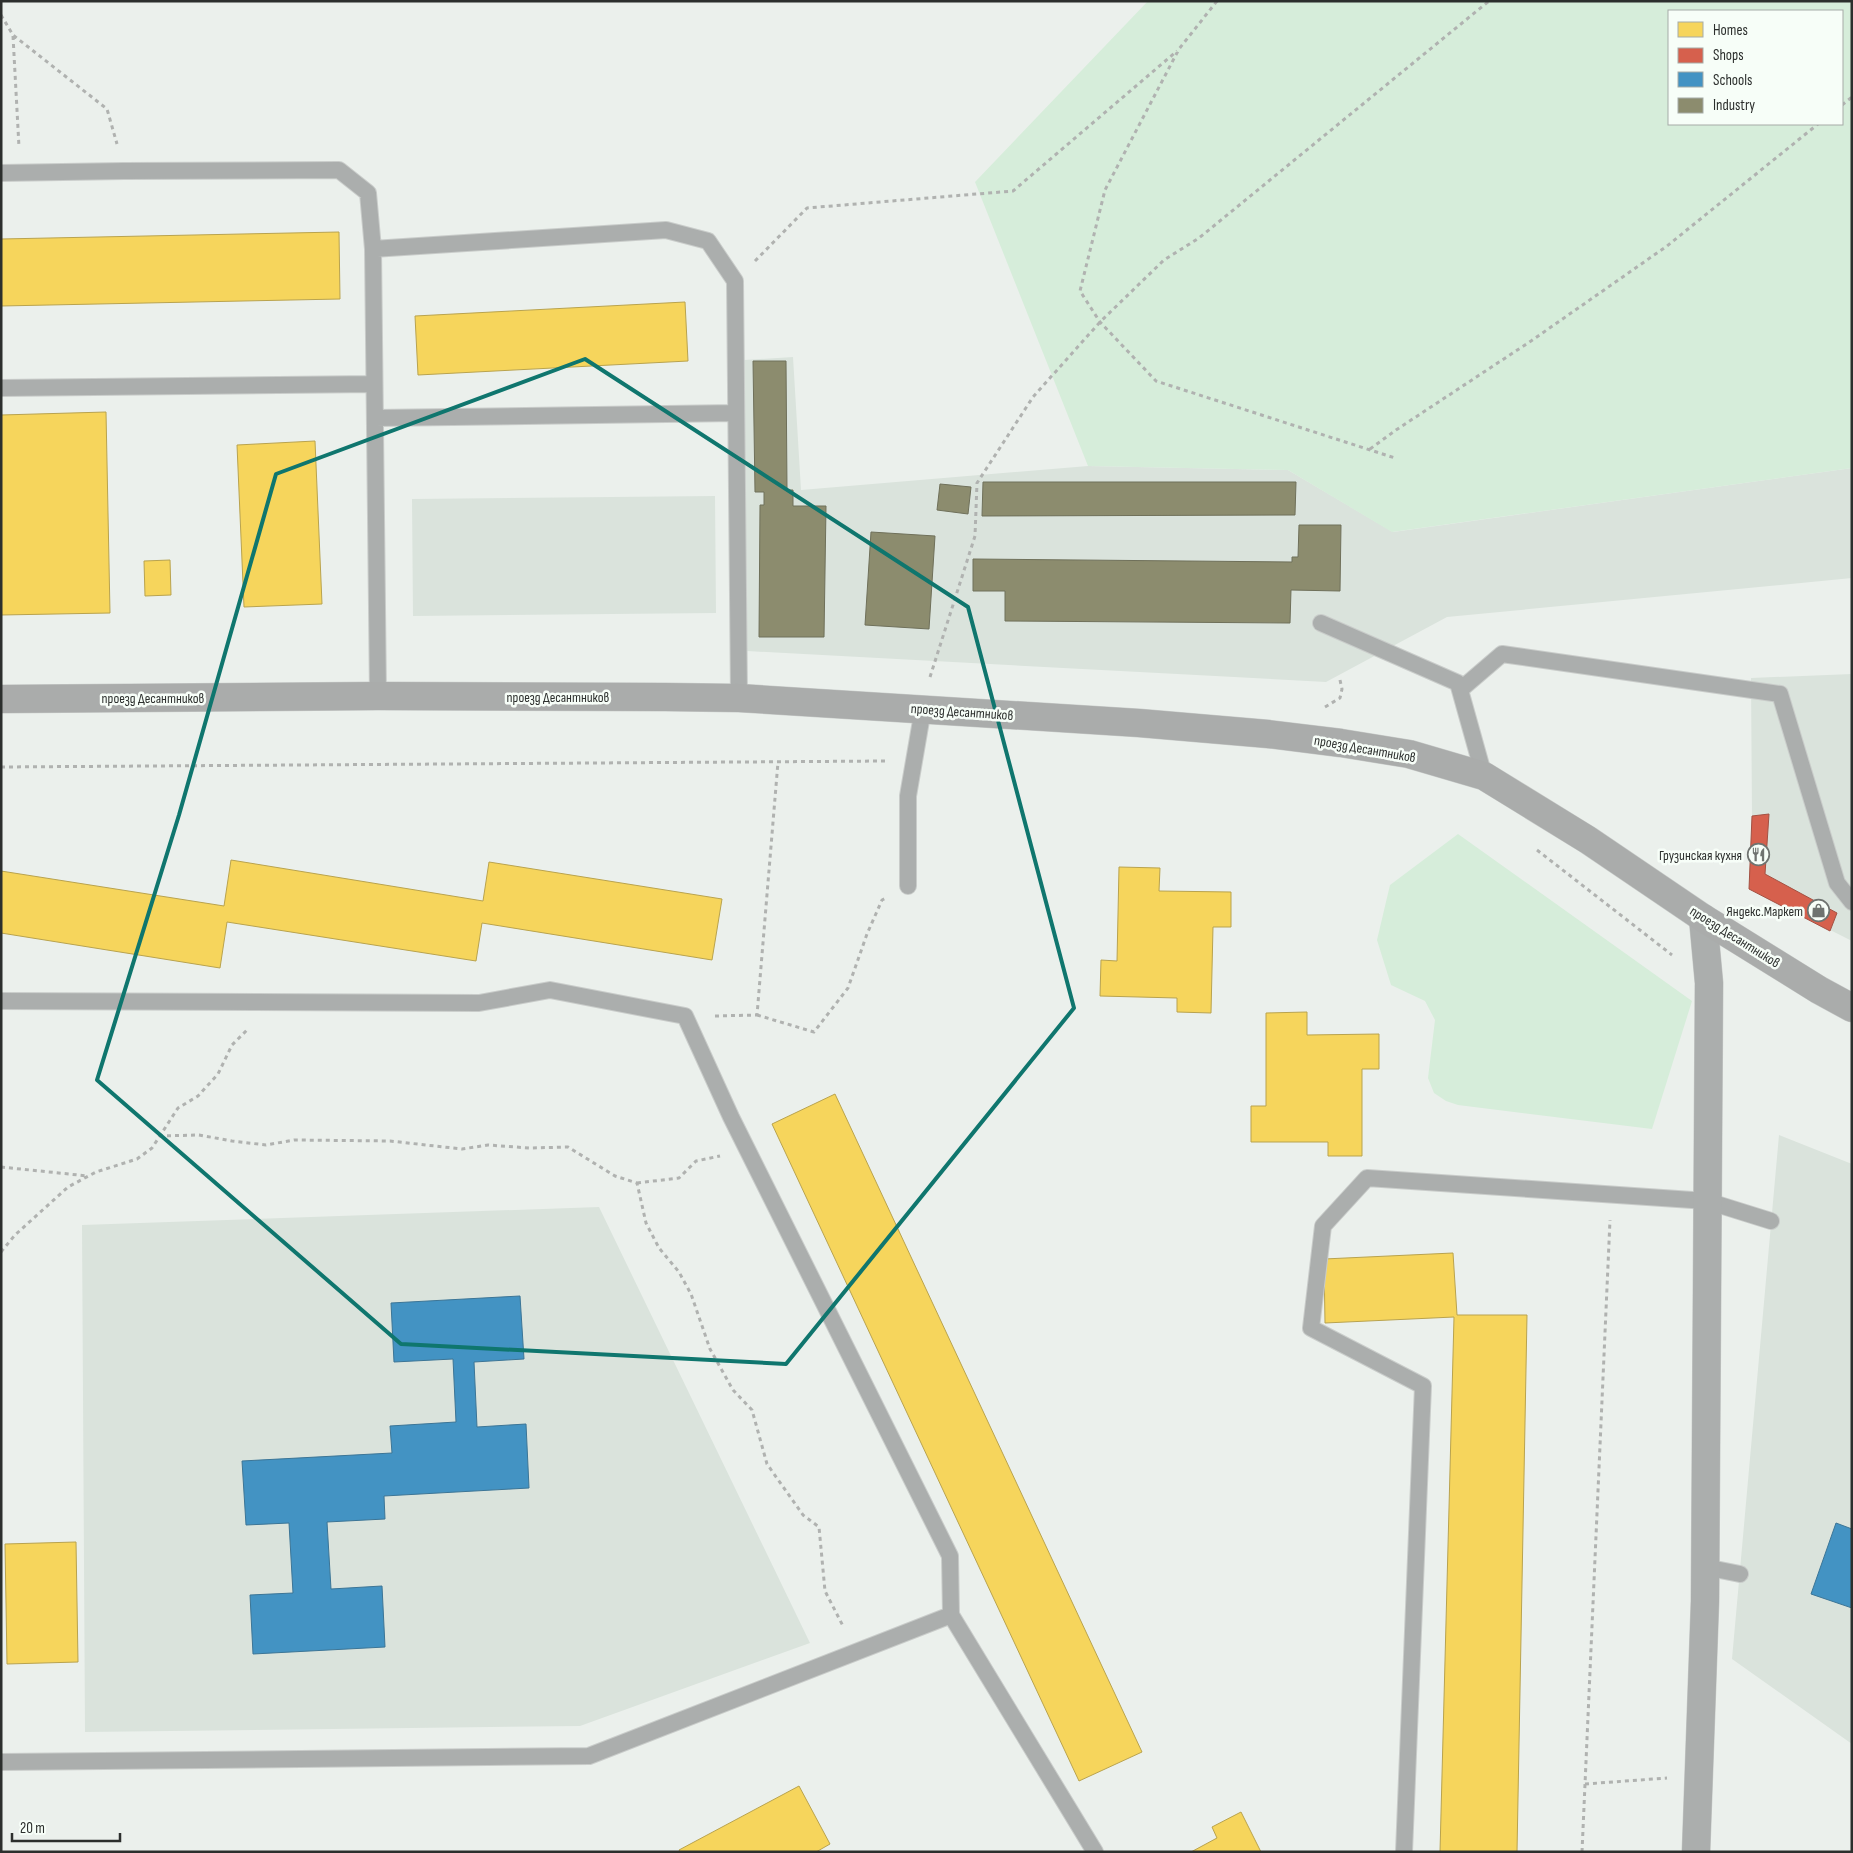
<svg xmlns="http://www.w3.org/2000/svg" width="1853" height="1853" font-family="'Sofia Sans Condensed',sans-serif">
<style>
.built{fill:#dae3dc}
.green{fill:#d6edda;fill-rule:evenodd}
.homes{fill:#f6d55c;stroke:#b9a34e}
.shops{fill:#d6604d;stroke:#a35143}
.schools{fill:#4393c3;stroke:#3c7596}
.industry{fill:#8c8c6e;stroke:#6f705a}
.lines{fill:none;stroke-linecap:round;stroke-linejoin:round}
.lane-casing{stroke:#c9ccca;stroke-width:18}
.street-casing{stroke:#c9ccca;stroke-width:29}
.secondary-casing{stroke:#c9ccca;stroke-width:29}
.path{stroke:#b0b2b0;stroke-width:3;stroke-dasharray:4 4;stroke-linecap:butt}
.lane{stroke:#abaead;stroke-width:16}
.street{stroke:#abaead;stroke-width:28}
.secondary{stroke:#aaacab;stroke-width:28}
.marked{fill:none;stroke:#0f766e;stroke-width:4;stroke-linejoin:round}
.labels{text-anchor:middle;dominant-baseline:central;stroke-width:5;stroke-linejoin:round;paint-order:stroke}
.street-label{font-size:14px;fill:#2c2f2d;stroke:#f7fef8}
.poi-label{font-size:14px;fill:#2c2f2d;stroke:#f7fef8;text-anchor:end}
</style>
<rect width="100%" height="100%" fill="#ebf0ec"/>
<!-- built -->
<path class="built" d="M793,357L801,490L1088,466L1288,470L1393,532L1852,468V578L1447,617L1326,682L747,651L744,360Z
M715,496L716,613L413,616L412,499Z
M1852,674V941L1749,889L1752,816L1751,678Z
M1779,1135L1852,1164V1744L1732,1659Z
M599,1207L810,1643L580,1726L85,1732L82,1225Z"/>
<!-- green -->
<path class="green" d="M1148,1H1852V468L1392,532L1288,470L1088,466L975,182ZM1669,11H1842V124H1669Z
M1458,834L1692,1001L1652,1129L1458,1105L1446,1101L1434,1093L1428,1078L1435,1020L1425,1001L1391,985L1377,940L1390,885Z"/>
<!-- homes -->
<path class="homes" d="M339,232L340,299L1,306V239Z
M685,302L688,361L418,375L415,316Z
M106,412L110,613L1,615V415Z
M315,441L322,604L244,607L237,445Z
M170,560L171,595L145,596L144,561Z
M231,860L483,901L489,862L722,899L712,960L482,923L476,961L227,922L220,968L1,933V871L224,906Z
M1119,867L1160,868L1159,891L1231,892V927H1213L1211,1013L1177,1012V998L1100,996L1101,960L1117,961Z
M1307,1012V1035L1379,1034V1069H1362V1156H1328V1142H1251V1106H1266V1013Z
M835,1094L1142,1752L1079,1781L772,1124Z
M1453,1253L1457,1315H1527L1517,1852H1440L1454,1317L1325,1323L1324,1259Z
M76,1542L78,1662L7,1664L5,1544Z
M799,1786L830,1844L816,1852H680L679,1850Z
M1241,1812L1261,1852H1191L1217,1838L1212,1827Z"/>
<!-- shops -->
<path class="shops" d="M1769,814L1765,874L1837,913L1830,931L1749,889L1752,816Z"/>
<!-- schools -->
<path class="schools" d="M520,1296L524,1359L474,1362L477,1427L526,1424L529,1488L384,1496L385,1519L327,1522L331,1589L382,1586L385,1647L253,1654L250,1595L293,1593L289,1523L246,1525L242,1461L392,1453L390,1426L456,1422L453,1359L394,1362L391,1303Z
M1836,1523L1852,1529V1608L1811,1594Z"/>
<!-- industry -->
<path class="industry" d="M753,361H786L787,490H793V506H826L824,637H759L760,505H764V492H755Z
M983,482H1296L1295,515L982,516Z
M940,484L971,487L968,514L937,510Z
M1299,525H1341L1340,591L1291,590L1290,623L1005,621V591H973V559L1292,562V557H1298Z
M871,532L935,536L929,629L865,625Z"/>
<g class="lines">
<defs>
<path id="lane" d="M1,173L124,171L339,170L368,193L373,249L378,696
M373,249L666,230L708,241L735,281L739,698
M1,388L374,384
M375,418L736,413
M1321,623L1458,683L1484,776
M1460,690L1502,654L1780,694L1837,883L1852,902
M908,886V796L923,709
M1,1001L479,1003L550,990L685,1016L731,1117L950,1556L951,1615L589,1756L1,1762
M1705,1567L1740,1574
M951,1615L1095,1852
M1404,1852L1423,1386L1311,1328L1323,1226L1367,1178L1707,1201L1771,1221"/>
<path id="street" d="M1696,1852L1705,1601L1709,983L1703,918"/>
<path id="secondary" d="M1,699L378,696L665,697L739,698L1139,723L1268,734L1341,743L1409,754L1484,776L1588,840L1703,918L1819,990L1852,1008"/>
</defs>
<!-- lane casing -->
<use href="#lane" class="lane-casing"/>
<!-- street casing -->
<use href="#street" class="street-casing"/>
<!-- secondary casing -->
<use href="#secondary" class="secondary-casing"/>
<!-- path -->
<path class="path" d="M1217,1L1179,49L1105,190L1080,291L1100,322L1156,381L1395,458
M1,15L13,35L107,109L117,144
M13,36L19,147
M1842,105L1852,97
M755,261L807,208L1013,191L1177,51
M1370,449L1396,430L1531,341L1667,246L1818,124
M930,677L975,536L977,483L1033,397L1100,322L1164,260L1199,238L1489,1
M1325,707L1340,698L1342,689L1340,680
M1,767L887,761
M1537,850L1672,955
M757,1015L814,1032L848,988L867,934L882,900L886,898
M715,1016L757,1015L778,762
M159,1136L199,1135L232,1141L266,1145L294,1140L390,1141L462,1149L488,1145L529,1148L568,1147L615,1176L637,1183L646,1223L659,1248L679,1272L691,1294L710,1349L733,1390L752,1410L767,1464L803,1515L819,1527L825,1591L844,1628
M1,1167L88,1176
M637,1183L679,1178L696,1161L720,1156
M1,1252L15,1235L68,1187L96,1172L137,1159L152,1148L178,1108L198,1096L218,1074L232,1045L248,1029
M1585,1784L1667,1778
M1582,1852L1610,1220"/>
<!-- lane -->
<use href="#lane" class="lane"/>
<!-- street -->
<use href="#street" class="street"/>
<!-- secondary -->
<use href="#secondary" class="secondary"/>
</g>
<!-- marked area -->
<path class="marked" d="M585,359L968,607L1074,1008L786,1364L401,1344L97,1080L179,815L276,474Z"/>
<!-- icons -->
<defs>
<symbol id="restaurant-ring" viewBox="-11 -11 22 22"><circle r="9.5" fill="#f7fef8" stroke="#6f7370" stroke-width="1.5"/><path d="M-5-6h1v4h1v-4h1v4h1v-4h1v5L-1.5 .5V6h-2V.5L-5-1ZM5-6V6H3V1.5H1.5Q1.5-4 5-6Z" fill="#6f7370"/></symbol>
<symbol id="shop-ring" viewBox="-11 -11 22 22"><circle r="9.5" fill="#f7fef8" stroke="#6f7370" stroke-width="1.5"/><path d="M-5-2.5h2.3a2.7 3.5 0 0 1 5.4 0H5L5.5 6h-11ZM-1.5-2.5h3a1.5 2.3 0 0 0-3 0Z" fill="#6f7370"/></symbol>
</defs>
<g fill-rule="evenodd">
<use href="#restaurant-ring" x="1746" y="842" width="25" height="25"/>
<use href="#shop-ring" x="1806" y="898" width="25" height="25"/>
</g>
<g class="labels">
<!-- street labels -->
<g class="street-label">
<text x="558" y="697">проезд Десантников</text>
<text x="153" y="698">проезд Десантников</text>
<text transform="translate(962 712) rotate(4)">проезд Десантников</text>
<text transform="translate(1365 749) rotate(10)">проезд Десантников</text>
<text transform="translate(1735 937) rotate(32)">проезд Десантников</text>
</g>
<!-- poi labels -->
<g class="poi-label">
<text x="1742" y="855">Грузинская кухня</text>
<text x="1803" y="911">Яндекс.Маркет</text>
</g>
</g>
<!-- border -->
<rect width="1853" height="1853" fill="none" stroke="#2c2f2d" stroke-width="5"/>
<!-- legend -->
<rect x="1668" y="10" width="175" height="115" fill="#f7fef8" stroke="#a6aba7"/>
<rect x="1678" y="22" width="25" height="15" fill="#f6d55c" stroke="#a6aba7"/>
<text x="1713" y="35" font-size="15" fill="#2c2f2d">Homes</text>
<rect x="1678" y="48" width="25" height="15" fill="#d6604d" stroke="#a6aba7"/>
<text x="1713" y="60" font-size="15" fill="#2c2f2d">Shops</text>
<rect x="1678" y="72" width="25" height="15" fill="#4393c3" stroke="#a6aba7"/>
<text x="1713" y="85" font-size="15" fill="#2c2f2d">Schools</text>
<rect x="1678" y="98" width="25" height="15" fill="#8c8c6e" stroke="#a6aba7"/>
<text x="1713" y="110" font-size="15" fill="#2c2f2d">Industry</text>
<!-- scale -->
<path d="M12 1833v8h108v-8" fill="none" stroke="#2c2f2d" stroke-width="2.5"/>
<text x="20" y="1833" font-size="15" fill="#2c2f2d" stroke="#f7fef8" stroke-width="4" paint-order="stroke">20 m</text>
</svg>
